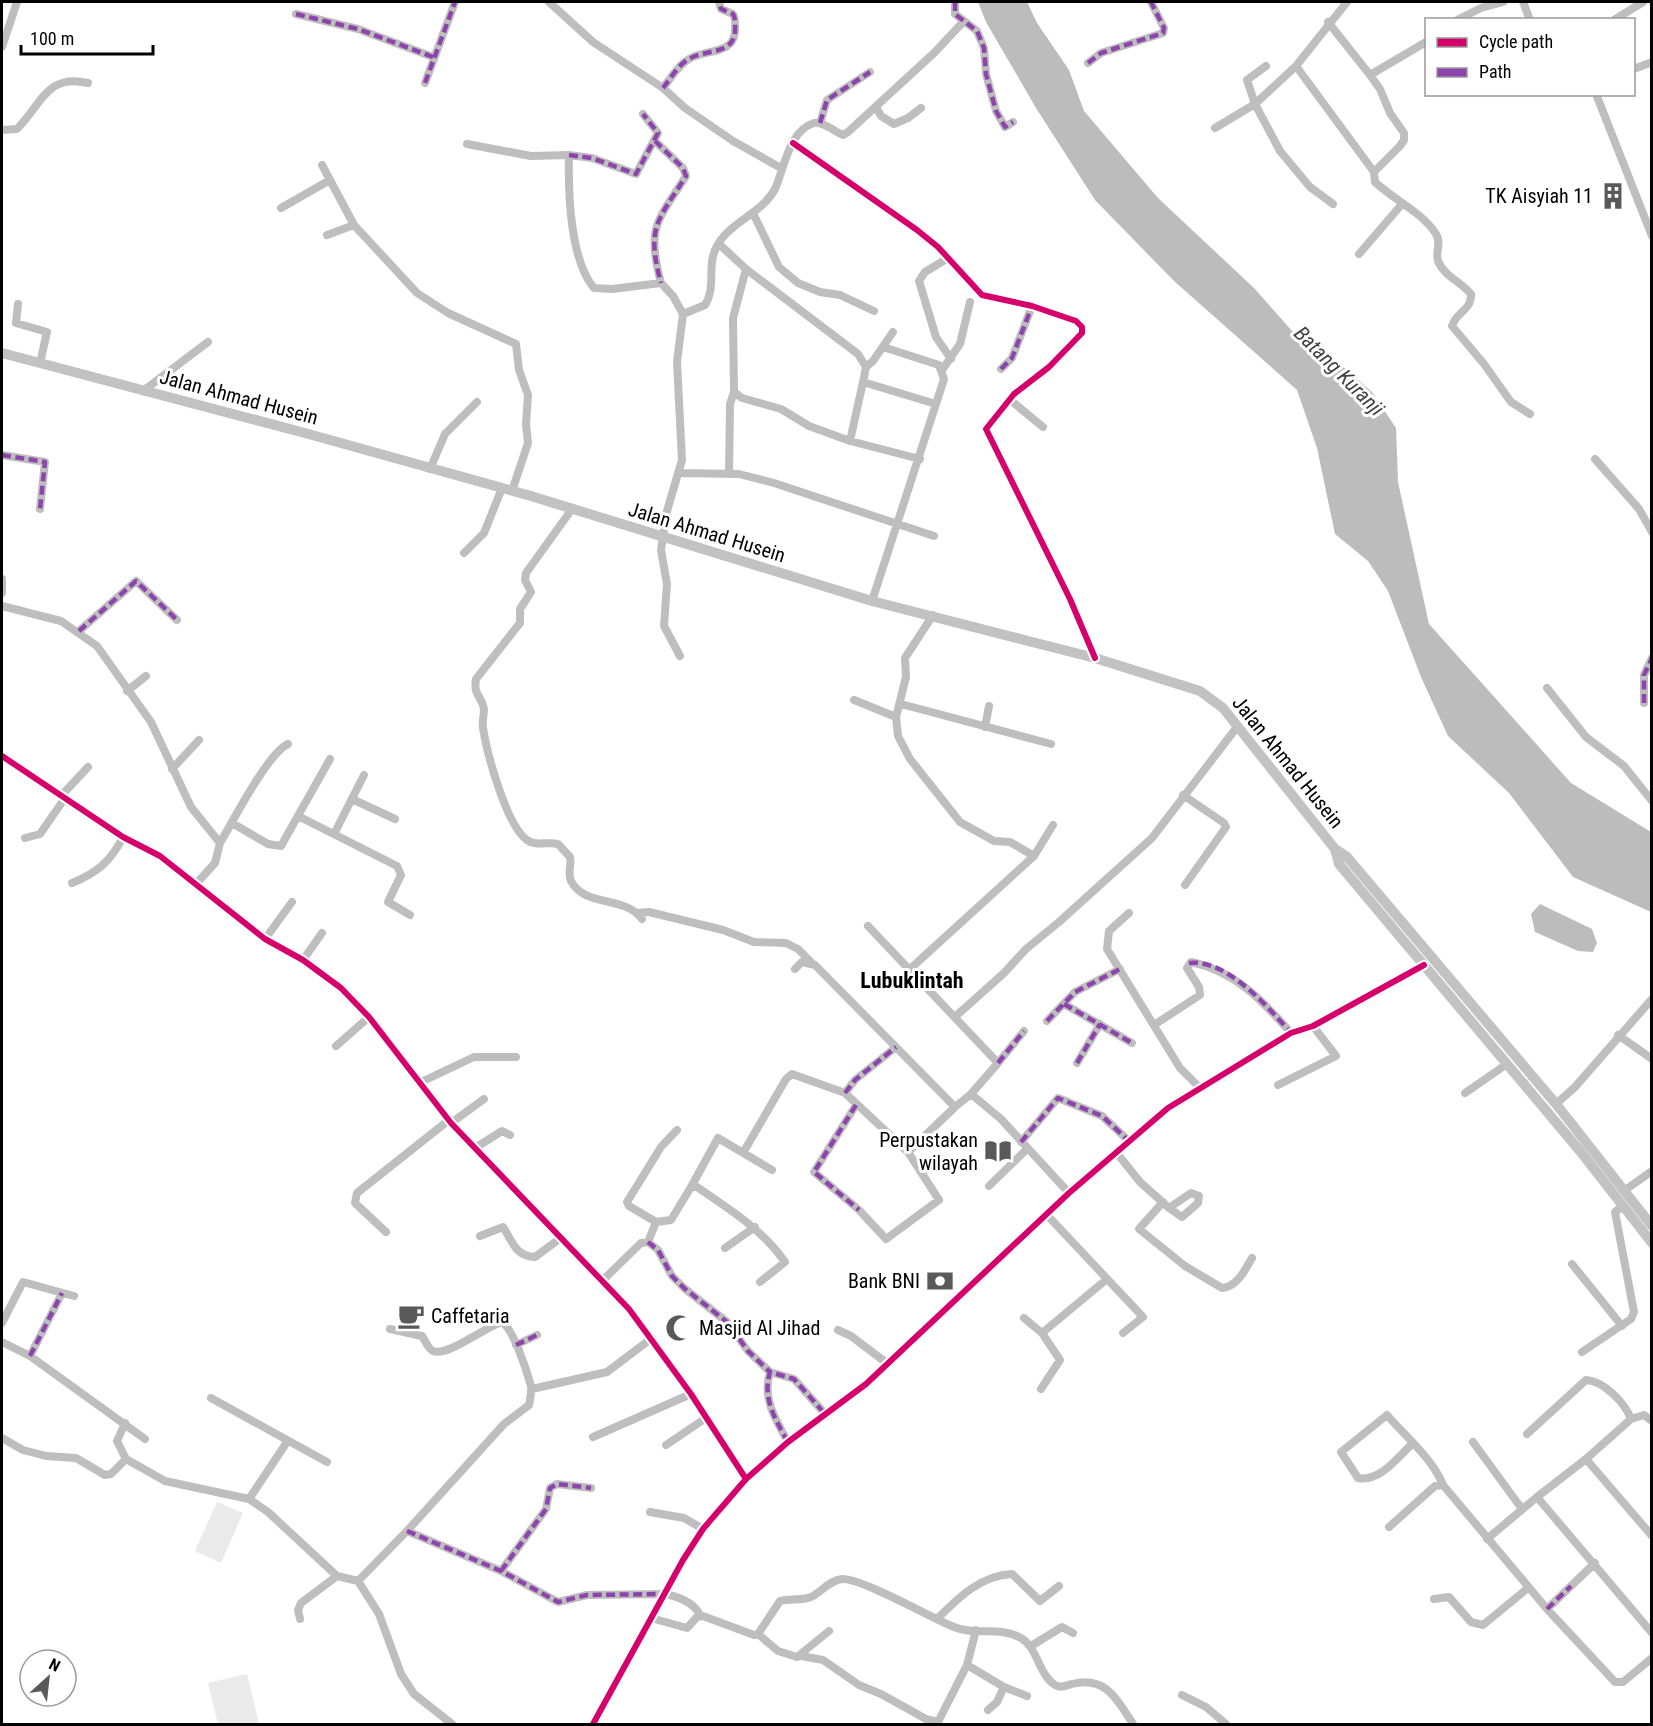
<svg xmlns="http://www.w3.org/2000/svg" width="1653" height="1726" font-family="'Roboto Condensed',sans-serif">
<style>
.green{fill:#eaeaea}
.water{fill:#bcbcbc}
.lines{fill:none;stroke-linecap:round;stroke-linejoin:round}
.minor{stroke:#bebebe;stroke-width:8}
.tertiary{stroke:#bebebe;stroke-width:9}
.secondary{stroke:#c2c2c2;stroke-width:10}
.quiet{stroke:#8e44ad;stroke-width:4.5;stroke-dasharray:9 4.5;stroke-linecap:butt}
.cycleway-casing{stroke:#fff;stroke-width:10}
.cycleway{stroke:#d6006c;stroke-width:6}
.labels{text-anchor:middle;dominant-baseline:central;stroke-width:6;stroke-linejoin:round;paint-order:stroke}
.poi-label{font-size:20px;fill:#000;stroke:#fff;text-anchor:end}
.street-label{font-size:20px;fill:#000;stroke:#fff}
.water-label{font-size:21px;font-style:italic;fill:#414141;stroke:#fff}
.quarter-label{font-size:22px;font-weight:bold;fill:#000;stroke:#fff}
</style>
<rect width="100%" height="100%" fill="#fff"/>
<!-- green -->
<path class="green" d="M217,1502L243,1513L221,1563L195,1551Z
M247,1674L259,1724H218L208,1683Z"/>
<!-- water -->
<path class="water" d="M978,2H1027L1037,23L1069,70L1084,111L1158,198L1254,288L1315,357L1345,368L1372,392L1396,428L1398,482L1429,624L1571,783L1651,832V912L1573,877L1509,793L1448,736L1421,677L1388,591L1368,561L1335,534L1317,448L1297,390L1174,281L1095,200L1036,108L986,22Z
M1540,904L1592,929L1597,943L1593,952L1578,951L1535,932L1531,914Z"/>
<g class="lines">
<!-- minor -->
<path class="minor" d="M549,2L593,42L663,88L685,108L733,141L781,168
M955,2V14L977,31L984,48L986,74L996,111L1005,127L1013,122
M1523,2L1530,20
M296,14L358,29L433,57
M1457,20L1481,8L1503,2
M1614,20L1643,2
M1328,22L1370,75L1426,42
M2,47L17,2
M1088,63L1101,53L1163,33L1164,28L1151,2
M1296,66L1374,172
M1634,69L1652,62
M1370,75L1380,89L1390,113L1404,133V140L1400,146L1374,172L1375,182C1394,200 1422,212 1436,234C1442,243 1435,251 1438,261C1444,276 1461,282 1471,294C1472,310 1456,312 1452,326L1484,364L1511,402L1530,414
M425,83L455,2
M663,88C671,78 678,65 689,59C705,49 733,55 735,32C735,26 736,19 733,14L721,9L719,2
M1596,94L1652,236
M876,107L881,116L894,124L908,118L921,108
M820,123L827,100L870,72
M1215,128L1255,104L1247,80L1266,66
M2,130L17,129C42,104 47,73 88,83
M655,141L683,168L686,176C657,222 646,227 661,283
M793,143L917,230L938,247L982,295L1032,306L1076,321L1082,327V333L1049,367L1014,394L986,429L1070,599L1095,658
M467,144L531,156L569,155L592,158L636,174L658,133L643,114
M569,155C568,192 570,260 594,288L612,289L661,283L673,296L683,314L677,362L682,460L667,511L661,550L667,584L664,626L680,656
M322,165L354,225L417,293L448,313L516,344L519,370L528,395L526,424L528,443L512,491
M1333,204L1310,187L1280,151L1255,104L1296,66L1347,2
M281,208L330,180
M753,213L779,267L798,283L820,292L840,295L874,311
M327,235L354,225
M719,244L746,269L733,318L734,392L742,398L781,409L809,426L850,441L920,459
M1359,254L1402,204
M948,258L925,272L919,281L936,337L951,359
M746,269L858,354L866,367L863,382L936,404L872,601
M18,304L16,323L47,332L40,363
M683,314L705,305C715,289 709,273 713,256C722,223 760,217 775,189C784,169 789,130 814,123C823,121 835,132 843,135L848,132L934,53L963,22
M883,347L939,365L944,379L936,404
M866,367L873,361L893,332
M1001,369L1012,358L1032,306
M942,370L960,344L970,302
M143,391L208,342
M1009,399L1043,427
M850,441L863,382
M2,455L45,462L40,509
M1595,459L1639,509L1652,532
M430,469L445,434L477,402
M678,473L739,474L774,483L934,536
M729,474L730,404L734,392
M572,509L526,573L525,580L531,592L520,609V623L476,679C473,696 482,696 484,709C484,715 482,721 483,728C487,753 506,825 527,840C536,847 548,841 558,844L570,857C572,864 567,873 571,881C585,908 625,895 642,919
M464,553L484,533L502,488
M2,579V593
M2,606L61,621L97,646L151,722L191,807L220,843L215,863L196,884
M933,615L905,658L906,677L896,717L898,736L910,759L960,822L994,841L1010,842L1034,856
M79,631L136,581L177,620
M1547,688L1586,737L1624,766L1652,801
M127,691L146,676
M854,700L896,717
M1644,703V675L1652,658
M901,704L1051,744
M985,727L989,706
M172,769L199,740
M1183,795L1224,823L1226,827L1185,885
M61,796L88,767
M352,799L395,819
M298,816L397,866L401,875L388,902L410,915
M232,823L268,844L281,846L330,759
M334,834L364,775
M25,838L40,834L65,798
M220,843C233,821 268,753 288,744
M72,883C97,873 111,861 123,837
M637,913L649,912L723,930L754,942L786,943L798,949L811,962
M1129,913L1109,931L1107,949L1180,1068L1199,1087
M265,939L292,902
M303,960L322,933
M795,969L802,962L815,965L955,1107L971,1094L998,1063L868,926
M910,969L1034,856L1053,825
M1064,1004L1132,1043
M956,1016L1004,973L1026,949L1059,922L1152,838L1237,727
M1047,1021L1075,992L1120,969
M1154,1025L1200,995L1199,987L1187,968L1191,962C1235,971 1262,1000 1291,1033
M1618,1035L1652,1059
M336,1046L369,1017
M998,1063L1024,1031
M1077,1063L1100,1024
M419,1083L474,1057H516
M1278,1085L1336,1056L1313,1026
M845,1093L855,1080L896,1047
M1465,1093L1507,1064
M971,1094L1001,1119L1069,1193
M1556,1104L1575,1087L1652,999
M856,1105L814,1172L859,1210L886,1239L939,1200L908,1152
M451,1123L484,1099
M1021,1142L1058,1098L1102,1116L1129,1141
M475,1148L502,1131L510,1135
M1116,1152L1140,1182L1169,1208L1191,1193L1199,1196L1198,1203L1182,1217L1169,1208
M743,1153L786,1079L792,1074L845,1093L908,1152L955,1107
M989,1186L1027,1149
M691,1187L718,1138L772,1170
M1625,1190L1652,1171
M1163,1202L1139,1229L1185,1266L1222,1288C1237,1287 1245,1270 1252,1258
M1047,1215L1143,1317L1123,1333
M656,1222L671,1220L691,1187H697C730,1210 762,1229 785,1262L760,1282
M386,1232L355,1203L357,1193L449,1120
M480,1236L503,1227C513,1242 515,1256 535,1257L562,1237
M648,1242L658,1250L672,1276L684,1288L727,1322L748,1351L770,1372
M648,1242L656,1222L629,1206L627,1202L661,1147L677,1130
M725,1248L755,1227
M1572,1264L1622,1326
M602,1281L641,1243L648,1242
M1024,1318L1042,1333L1060,1360L1041,1389
M2,1323L23,1282L74,1296
M838,1330L851,1336L888,1364
M1042,1333L1107,1279
M2,1342L30,1356L145,1439
M516,1345L537,1335
M1582,1352L1631,1319L1634,1312L1615,1212L1623,1206
M30,1356L62,1293
M532,1389L607,1372L652,1338
M211,1398L327,1462
M1652,1421L1644,1415L1631,1419L1586,1459L1652,1536
M125,1423L117,1441L126,1459
M1527,1434L1586,1380C1604,1381 1625,1403 1631,1419
M593,1437L691,1394
M2,1438L23,1450L46,1456L76,1458L105,1475L111,1474L126,1459L165,1481L249,1499L268,1512L337,1576L358,1581L379,1614L401,1674L414,1694L452,1724
M788,1442C775,1419 762,1398 770,1372L794,1379L826,1415
M1473,1442L1522,1509
M1412,1444C1397,1458 1380,1482 1358,1478L1341,1452L1387,1415C1405,1436 1433,1459 1443,1485
M666,1445L706,1418
M1586,1459L1537,1497L1652,1633
M249,1499L287,1442
M650,1512L684,1518L703,1529
M1389,1527L1435,1486L1443,1485L1547,1609L1615,1682H1623L1652,1658
M407,1531L501,1571L558,1602L587,1595L664,1594C677,1596 696,1603 700,1616
M1487,1539L1537,1497
M501,1571L546,1509L550,1488L557,1484L591,1488
M358,1581L407,1531L504,1424L529,1405C530,1399 532,1392 531,1386C527,1372 514,1330 502,1322C486,1326 448,1357 433,1351C428,1349 425,1340 422,1336L390,1329
M1434,1599L1449,1597L1471,1622L1483,1625L1528,1588
M1547,1609L1595,1563
M651,1618L687,1628L697,1617L703,1616L754,1635L758,1634L780,1601C789,1598 802,1601 811,1597C821,1592 830,1580 842,1579C862,1578 931,1618 954,1627C975,1636 1000,1626 1021,1638C1038,1648 1038,1674 1055,1685C1061,1689 1066,1685 1072,1684C1106,1675 1117,1700 1133,1724
M300,1619L298,1610L301,1603L337,1576
M937,1619C958,1598 981,1575 1012,1574L1040,1601L1059,1586
M758,1634L778,1651L797,1657L829,1631
M1031,1646L1062,1627L1073,1633
M801,1656L823,1660L859,1685L881,1694L926,1719L938,1722L967,1665L976,1630
M967,1665L1004,1687L1027,1696
M1182,1695L1206,1707L1226,1724
M988,1710L997,1702L1004,1687"/>
<!-- tertiary -->
<path class="tertiary" d="M2,756L123,837L160,856L265,939L303,960L341,988L369,1017L451,1123L629,1309L691,1394L746,1479
M593,1724L683,1560L703,1529L746,1479L788,1442L866,1384L1069,1193L1168,1108L1291,1033L1313,1026L1424,965"/>
<!-- secondary -->
<path class="secondary" d="M2,353L305,433L531,496L872,601L1095,658L1200,691L1223,708L1335,849L1347,857L1556,1104L1652,1226
M1335,849L1339,864L1580,1151L1652,1243"/>
<!-- quiet -->
<path class="quiet" d="M955,2V14L977,31L984,48L986,74L996,111L1005,127L1013,122
M296,14L358,29L433,57
M1088,63L1101,53L1163,33L1164,28L1151,2
M425,83L455,2
M663,88C671,78 678,65 689,59C705,49 733,55 735,32C735,26 736,19 733,14L721,9L719,2
M820,123L827,100L870,72
M655,141L683,168L686,176C657,222 646,227 661,283
M569,155L592,158L636,174L658,133L643,114
M1001,369L1012,358L1032,306
M2,455L45,462L40,509
M79,631L136,581L177,620
M1644,703V675L1652,658
M1189,963C1226,958 1269,1008 1291,1033
M1064,1004L1132,1043
M1047,1021L1075,992L1120,969
M998,1063L1024,1031
M1077,1063L1100,1024
M845,1093L855,1080L896,1047
M856,1105L814,1172L859,1210
M1021,1142L1058,1098L1102,1116L1129,1141
M648,1242L658,1250L672,1276L684,1288L727,1322L748,1351L770,1372
M516,1345L537,1335
M30,1356L62,1293
M788,1442C775,1419 762,1398 770,1372L794,1379L826,1415
M407,1531L501,1571L558,1602L587,1595L664,1594
M501,1571L546,1509L550,1488L557,1484L591,1488
M1547,1609L1571,1586"/>
<defs>
<path id="cycleway" d="M793,143L917,230L938,247L982,295L1032,306L1076,321L1082,327V333L1049,367L1014,394L986,429L1070,599L1095,658
M2,756L123,837L160,856L265,939L303,960L341,988L369,1017L451,1123L629,1309L691,1394L746,1479
M593,1724L683,1560L703,1529L746,1479L788,1442L866,1384L1069,1193L1168,1108L1291,1033L1313,1026L1424,965"/>
</defs>
<!-- cycleway casing -->
<use href="#cycleway" class="cycleway-casing"/>
<!-- cycleway -->
<use href="#cycleway" class="cycleway"/>
</g>
<!-- icons -->
<defs>
<symbol id="building-bare" viewBox="-9 -9 18 18"><path d="M-4-6H4V6H1V3H-1V6H-4ZM-2.5-4.3h1.7v1.8h-1.7ZM.8-4.3h1.7v1.8H.8ZM-2.5-1h1.7V.8h-1.7ZM.8-1h1.7V.8H.8Z" fill="#595959" stroke="#fff" stroke-width="2.5" paint-order="stroke"/></symbol>
<symbol id="library-bare" viewBox="-9 -9 18 18"><path d="M-6-4Q-3-5.5-.7-3.5V5Q-3 3-6 4ZM6-4Q3-5.5 .7-3.5V5Q3 3 6 4Z" fill="#595959" stroke="#fff" stroke-width="2.5" paint-order="stroke"/></symbol>
<symbol id="bank-bare" viewBox="-9 -9 18 18"><path d="M-6-4H6V4H-6ZM0-2.3a2.3 2.3 0 1 0 0 4.6a2.3 2.3 0 1 0 0-4.6Z" fill="#595959" stroke="#fff" stroke-width="2.5" paint-order="stroke"/></symbol>
<symbol id="cafe-bare" viewBox="-9 -9 18 18"><path d="M-5.5-4.5H6V0H3Q3 3.5 0 3.5H-2.5Q-5.5 3.5-5.5 0ZM3-3.2v2h1.7v-2ZM-6 4.5H4V6H-6Z" fill="#595959" stroke="#fff" stroke-width="2.5" paint-order="stroke"/></symbol>
<symbol id="mosque-bare" viewBox="-9 -9 18 18"><path d="M3.5-4.9A6 6 0 1 0 3.5 4.9A5 5 0 1 1 3.5-4.9Z" fill="#595959" stroke="#fff" stroke-width="2.5" paint-order="stroke"/></symbol>
</defs>
<g fill-rule="evenodd">
<use href="#building-bare" x="1594" y="177" width="38" height="38"/>
<use href="#library-bare" x="979" y="1132" width="38" height="38"/>
<use href="#bank-bare" x="921" y="1262" width="38" height="38"/>
<use href="#cafe-bare" x="392" y="1297" width="38" height="38"/>
<use href="#mosque-bare" x="660" y="1309" width="38" height="38"/>
</g>
<g class="labels">
<!-- poi labels -->
<g class="poi-label">
<text x="1593" y="196">TK Aisyiah 11</text>
<text x="978" y="1140">Perpustakan<tspan x="978" dy="23">wilayah</tspan></text>
<text x="920" y="1281">Bank BNI</text>
<text x="431" y="1316" text-anchor="start">Caffetaria</text>
<text x="699" y="1328" text-anchor="start">Masjid Al Jihad</text>
</g>
<!-- street labels -->
<g class="street-label">
<text transform="translate(239 397) rotate(15)">Jalan Ahmad Husein</text>
<text transform="translate(707 532) rotate(17)">Jalan Ahmad Husein</text>
<text transform="translate(1288 762) rotate(51)">Jalan Ahmad Husein</text>
</g>
<!-- water labels -->
<g class="water-label">
<text transform="translate(1339 371) rotate(45)">Batang Kuranji</text>
</g>
<!-- quarter labels -->
<g class="quarter-label">
<text x="912" y="980">Lubuklintah</text>
</g>
</g>
<!-- border -->
<rect width="1653" height="1726" fill="none" stroke="#000000" stroke-width="6"/>
<!-- legend -->
<rect x="1425" y="18" width="210" height="78" fill="#ffffff" stroke="#999999" stroke-width="1.5"/>
<rect x="1437" y="38" width="30" height="9" fill="#d6006c" stroke="#999999" stroke-width="1.5"/>
<text x="1479" y="48" font-size="18" fill="#000000">Cycle path</text>
<rect x="1437" y="68" width="30" height="9" fill="#8e44ad" stroke="#999999" stroke-width="1.5"/>
<text x="1479" y="78" font-size="18" fill="#000000">Path</text>
<!-- north arrow -->
<g transform="translate(48 1678) rotate(27)"><circle r="28" fill="#ffffff" stroke="#999999" stroke-width="1.5"/>
<path d="M0-4.5L10 22L0 15L-10 22Z" fill="#595959"/>
<text y="-9" font-size="16" font-weight="bold" text-anchor="middle" fill="#000000">N</text>
</g>
<!-- scale -->
<path d="M21 45v9h132v-9" fill="none" stroke="#000000" stroke-width="3"/>
<text x="30" y="45" font-size="18" fill="#000000" stroke="#ffffff" stroke-width="4.5" paint-order="stroke">100 m</text>
</svg>
